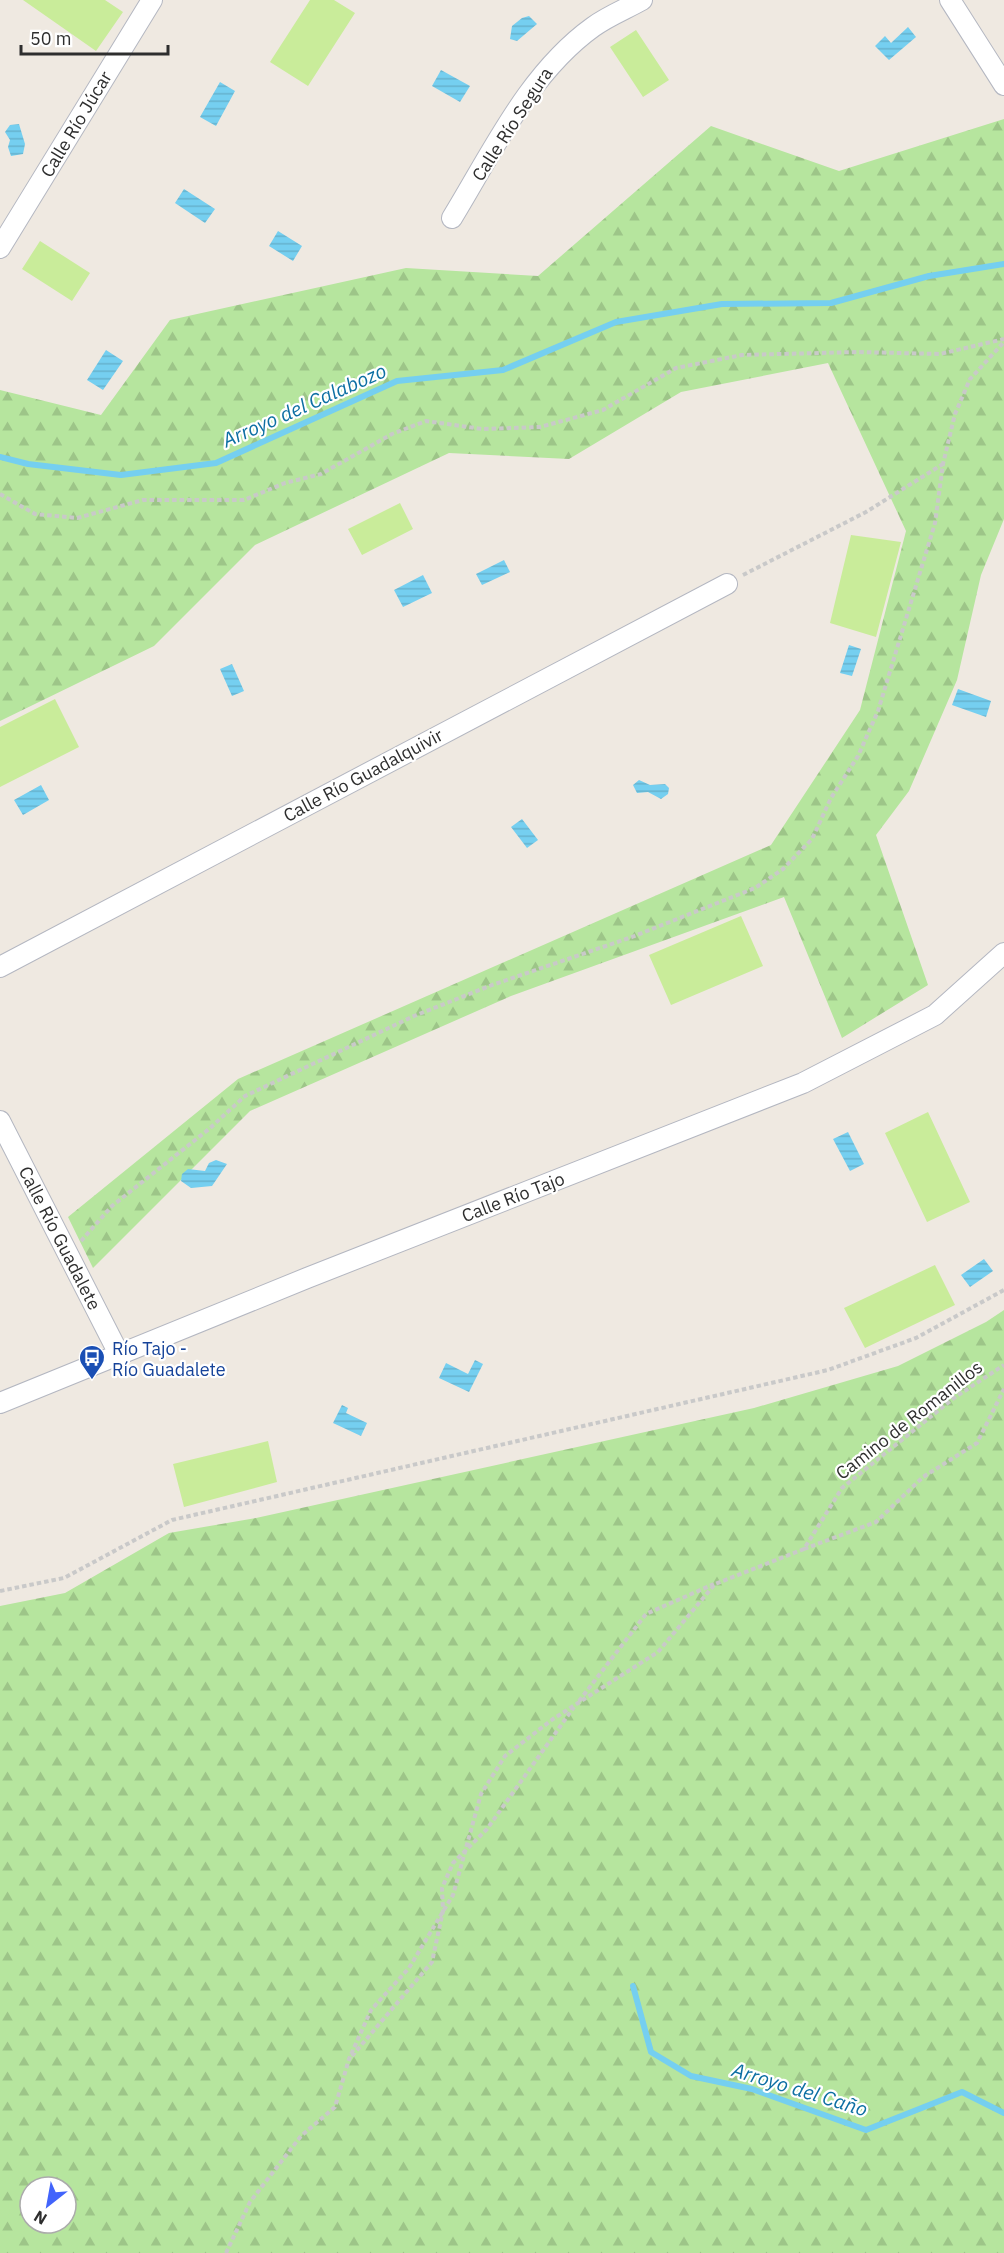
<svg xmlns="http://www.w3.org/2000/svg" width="1004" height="2253" font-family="'IBM Plex Sans',sans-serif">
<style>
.forest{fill:url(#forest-firs);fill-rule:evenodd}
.pitch{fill:#c9ec9a}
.water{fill:url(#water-rules)}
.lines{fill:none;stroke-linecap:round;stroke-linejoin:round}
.stream{stroke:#75cff0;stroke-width:6}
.minor-casing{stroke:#b4b7c1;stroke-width:22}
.path{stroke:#c9c9c9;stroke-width:4;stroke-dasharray:4.5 3;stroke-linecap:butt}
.minor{stroke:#fff;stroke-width:20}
.labels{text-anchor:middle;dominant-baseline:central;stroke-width:4.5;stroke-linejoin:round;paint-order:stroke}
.street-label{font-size:18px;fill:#2e2e2e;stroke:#fff}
.transit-label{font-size:18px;fill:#164399;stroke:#fff;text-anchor:start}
.water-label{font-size:20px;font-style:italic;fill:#0d6fa3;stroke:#fff}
</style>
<defs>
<pattern id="forest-firs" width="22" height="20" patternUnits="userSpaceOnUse" patternTransform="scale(1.5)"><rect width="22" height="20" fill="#b6e59e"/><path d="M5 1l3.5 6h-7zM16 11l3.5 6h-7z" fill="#9dc588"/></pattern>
<pattern id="water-rules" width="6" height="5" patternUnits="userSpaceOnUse" patternTransform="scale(1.5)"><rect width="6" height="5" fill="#75cff0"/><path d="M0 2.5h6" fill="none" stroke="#66b2ce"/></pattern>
</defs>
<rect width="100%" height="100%" fill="#efe9e1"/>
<!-- forest -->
<path class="forest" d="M1004,119V519L981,575L957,680L909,791L876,835L928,985L842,1038L784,897L511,996L250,1111L93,1268L68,1217L238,1079L771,845L860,710L906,531L828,363L681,392L569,459L449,453L255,545L154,646L0,721V390L101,415L170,320L406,268L538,276L711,126L839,171Z
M1004,1310V2253H0V1606L65,1593L169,1533L256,1518L754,1408L898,1366L986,1322ZM30,2187H66V2223H30Z"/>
<!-- pitch -->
<path class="pitch" d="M23,0H105L123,12L96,51Z
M310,0H334L355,13L308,86L270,62Z
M636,30L669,80L643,97L610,47Z
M40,241L90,273L72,301L22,269Z
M400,503L413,529L362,555L348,529Z
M851,535L901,542L876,637L830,623Z
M55,699L79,747L0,787V727Z
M741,916L763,966L671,1005L649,955Z
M928,1112L970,1202L927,1222L885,1133Z
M935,1265L955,1305L865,1348L844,1308Z
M268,1441L277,1482L184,1507L173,1464Z"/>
<!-- water -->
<path class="water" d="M529,16L537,24L517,41L510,39L512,26L522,18Z
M908,27L916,37L889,60L875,46L885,36L891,43Z
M441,70L470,86L460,102L432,86Z
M220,82L235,91L216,126L200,117Z
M19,124L25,144L23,154L11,156L8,147L10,140L5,132L10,125Z
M184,189L215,209L205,223L175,203Z
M278,231L302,246L293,261L269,246Z
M106,350L123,361L103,390L87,380Z
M504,560L510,572L482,585L476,574Z
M423,575L432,593L403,607L394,590Z
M849,645L861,649L852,676L840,673Z
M232,664L244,691L232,696L220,669Z
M958,689L991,701L986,717L952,705Z
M639,780L650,785L665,784L669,788L668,794L661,799L648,792L637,793L633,785Z
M41,785L49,800L23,815L14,800Z
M522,819L538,840L527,848L511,827Z
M848,1132L864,1164L850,1171L833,1139Z
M216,1160L227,1164L212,1186L191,1188L181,1181L182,1174L188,1169L205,1171L209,1163Z
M984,1259L993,1271L970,1287L961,1275Z
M475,1360L483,1364L469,1392L439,1378L446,1363L468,1374Z
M342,1405L348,1408L346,1413L367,1423L361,1436L333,1423Z"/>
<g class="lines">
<!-- stream -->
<path class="stream" d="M0,457L28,464L121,475L216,463L397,381L503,370L616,322L722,304L831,303L929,276L1004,264
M633,1986L651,2052L691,2076L752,2089L866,2130L962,2092L1004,2113"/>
<defs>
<path id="minor" d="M950,0L1004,85
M452,218C493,151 529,73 593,27C608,16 626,9 642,0
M0,248L152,0
M0,967L727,584
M0,1121L120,1356
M0,1403L307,1278L803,1083L935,1015L1004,953"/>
</defs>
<!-- minor casing -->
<use href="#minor" class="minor-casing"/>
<!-- path -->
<path class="path" d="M0,494L35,514L77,518L143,500H244L285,483L321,474L392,434L426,421L482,429L540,427L603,410L676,368L742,355L858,352L940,354L1004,339
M743,575L866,512L943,464
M81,1241L112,1206L209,1129L245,1096L414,1016L492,985L632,937L755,888L783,869L812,839L831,798L858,756L878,711L935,523L943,464L955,414L970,379L1004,342
M804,1549L876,1522L923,1477L977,1443L1004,1389
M0,1591L64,1578L172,1520L828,1370L916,1338L1004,1290
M579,1701L646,1614L714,1584
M352,2056L432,1962L443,1911L442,1888L453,1863L487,1829L574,1707
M226,2253L250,2202L301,2136L335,2107L349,2059L371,2010L409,1968L453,1895L481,1794L505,1756L553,1719L658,1652L715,1584L804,1549L842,1488L954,1398L1004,1365"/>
<!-- minor -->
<use href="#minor" class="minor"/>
</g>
<!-- icons -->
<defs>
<symbol id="bus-pin" viewBox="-11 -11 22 30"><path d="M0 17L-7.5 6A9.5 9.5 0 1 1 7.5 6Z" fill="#1a4fb4" stroke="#fff"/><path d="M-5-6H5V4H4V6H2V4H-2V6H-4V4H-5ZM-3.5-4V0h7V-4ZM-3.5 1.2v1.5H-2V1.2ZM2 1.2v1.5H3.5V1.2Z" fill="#fff"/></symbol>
</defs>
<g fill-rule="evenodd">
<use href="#bus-pin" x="77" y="1343" width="30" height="40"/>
</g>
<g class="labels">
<!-- street labels -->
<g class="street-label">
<text transform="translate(76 124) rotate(-59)">Calle Río Júcar</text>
<text transform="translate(512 124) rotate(-57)">Calle Río Segura</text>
<text transform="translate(363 775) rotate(-28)">Calle Río Guadalquivir</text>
<text transform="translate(513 1197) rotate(-21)">Calle Río Tajo</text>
<text transform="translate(60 1238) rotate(63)">Calle Río Guadalete</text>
<text transform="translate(909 1420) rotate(-38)">Camino de Romanillos</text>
</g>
<!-- transit labels -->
<g class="transit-label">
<text x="112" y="1348">Río Tajo -<tspan x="112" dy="21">Río Guadalete</tspan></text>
</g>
<!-- water labels -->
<g class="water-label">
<text transform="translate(304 405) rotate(-24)">Arroyo del Calabozo</text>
<text transform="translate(800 2089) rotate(17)">Arroyo del Caño</text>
</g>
</g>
<!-- north arrow -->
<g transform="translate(48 2205) rotate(211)"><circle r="28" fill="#ffffff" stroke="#ababab" stroke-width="1.5"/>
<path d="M0-4.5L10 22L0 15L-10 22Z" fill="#4264fb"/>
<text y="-9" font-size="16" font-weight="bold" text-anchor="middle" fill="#2e2e2e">N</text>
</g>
<!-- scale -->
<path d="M21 45v9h147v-9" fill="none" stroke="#2e2e2e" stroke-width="3"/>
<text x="30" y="45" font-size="18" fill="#2e2e2e" stroke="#ffffff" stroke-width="4.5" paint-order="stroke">50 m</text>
</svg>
